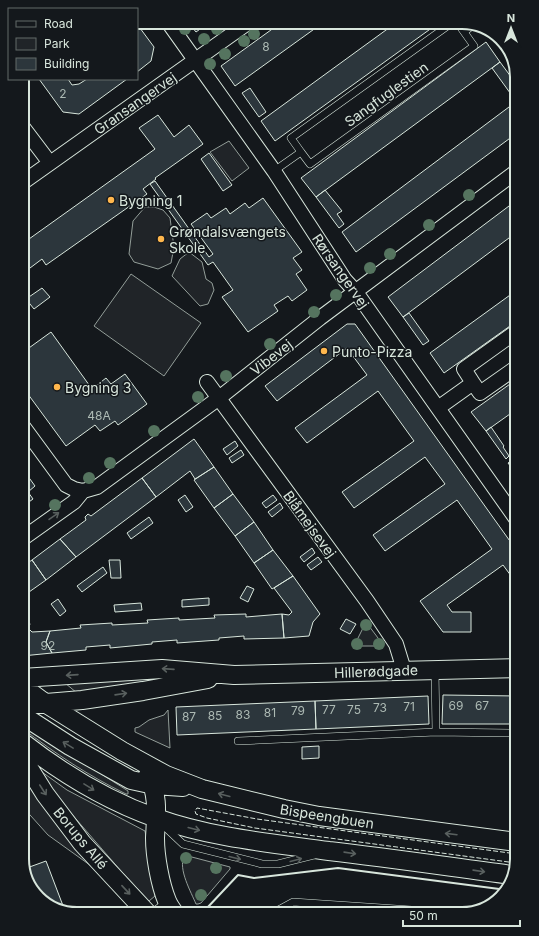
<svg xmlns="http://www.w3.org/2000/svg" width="539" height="936" font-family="Inter,sans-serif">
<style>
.green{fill:#202428;stroke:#939e99}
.building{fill:#2c363c;stroke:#d8e6dc}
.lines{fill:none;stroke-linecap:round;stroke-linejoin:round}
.service-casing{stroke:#d8e6dc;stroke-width:8}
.minor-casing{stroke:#d8e6dc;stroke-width:16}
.tertiary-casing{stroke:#d8e6dc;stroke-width:20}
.service{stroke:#14181c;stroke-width:7}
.minor{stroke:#14181c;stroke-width:14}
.tertiary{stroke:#14181c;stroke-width:18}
.fence{stroke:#d8e6dc;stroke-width:1;stroke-dasharray:5 2;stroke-linecap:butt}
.wall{stroke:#d8e6dc;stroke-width:2}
.tree{fill:#55745f}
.oneway{stroke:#59605f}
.poi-dot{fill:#ffb74d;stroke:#14181c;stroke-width:1.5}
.labels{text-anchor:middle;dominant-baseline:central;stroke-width:3;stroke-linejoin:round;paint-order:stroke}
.number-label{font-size:12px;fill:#adbab4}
.street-label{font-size:14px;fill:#d8e6dc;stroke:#14181c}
.poi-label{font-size:14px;fill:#d8e6dc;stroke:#14181c;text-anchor:start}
.rim{fill:none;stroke:#d8e6dc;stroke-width:2}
</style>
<rect width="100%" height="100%" fill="#14181c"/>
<!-- green -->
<path class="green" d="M229,141L249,168L232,181L210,152Z
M145,207H154L163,210L170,218L174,247L171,263L158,269L134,262L129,254L133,221Z
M189,252L202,262L206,279L212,283L214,290L208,304L200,306L172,276L180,259Z
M131,274L201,323L164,376L94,326Z
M366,622L381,642V646H354Z
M164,677L163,680L77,693L65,683Z
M168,710L170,748L135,732V728L139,727L149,720L164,715Z
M22,724L125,789L128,791V794H126C87,775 56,754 22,728Z
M22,772L101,873L48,835L22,806Z
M42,772L67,790L145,831L155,890V896L149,901L121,871L56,796L40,775Z
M188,856L230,867V869L201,903L198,904H196C191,892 178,869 184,857Z"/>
<!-- building -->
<path class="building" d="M188,22H210L196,32Z
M282,22H324L235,86L221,66Z
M397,22H440L275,141L261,121Z
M137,24L154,47L151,61L137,72Z
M486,42L500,62L316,197L301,178Z
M500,62L517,85V94L513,97L492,68Z
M39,79H68L72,85L79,84L87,79H127L79,114L63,112Z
M250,88L266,112L259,117L242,93Z
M517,101V133L356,252L342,232Z
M158,115L174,137L189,125L203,144L155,178L156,179L143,189L147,194L46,265L42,259L22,274V244L155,149L139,128Z
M209,153L232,185L223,191L201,159Z
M155,181L209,257L213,254L191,224L207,213L211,218L226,208L230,214L245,203L249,208L263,198L302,252L293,258L302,270L296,274L307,290L292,301L288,296L274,305L278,311L248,332L222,297L233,290L213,262L208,265L150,184Z
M325,190L342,211L337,214L344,224L339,228L316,197Z
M517,200V232L403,317L388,297Z
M42,288L50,297L34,309L26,299Z
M517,290V321L444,373L430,353Z
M409,313L429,341L423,345L403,317Z
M347,324H355L517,551V584L503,565L447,605L452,612H471V632H443L420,601L492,549L457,500L385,551L373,535L445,484L425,457L354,508L342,492L414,441L378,391L307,443L295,428L367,375L347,348L277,401L265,386Z
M51,332L92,389L106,378L111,384L125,374L147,404L118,425L115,421L100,431L95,425L66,446L22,386V366L27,362L22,353Z
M517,379V409L486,431L471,412Z
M491,427L504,446L503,447L509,456L506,459L486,431Z
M194,439L214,467L195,479L190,471L156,497L142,478Z
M235,441L238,446L227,455L223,449Z
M241,450L244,455L232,463L229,458Z
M517,457V475L508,463Z
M214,467L233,494L214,508L194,480Z
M22,468L35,486L28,492L33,499L22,507Z
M142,478L156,497L76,557L60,539L86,520L85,517L88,514L91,516Z
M233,494L254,522L235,536L214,508Z
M185,495L193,507L186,512L178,500Z
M273,495L277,500L266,508L262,503Z
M280,503L283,508L272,517L268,512Z
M149,517L153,523L131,539L127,533Z
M254,522L273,550L254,563L235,536Z
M60,539L76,557L46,580L32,560Z
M312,548L315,553L304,562L300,557Z
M273,550L293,576L272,589L254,563Z
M318,557L322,562L311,570L307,565Z
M32,560L46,580L22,597V567Z
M109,560H120L121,578H111Z
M103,567L107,573L82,592L77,586Z
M293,576L320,614L313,622L309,636L284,638L282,614L289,615L292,612L274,588Z
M247,586L254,589L248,602L240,598Z
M209,598V605L182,607V600Z
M58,599L66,611L60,616L51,604Z
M141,603L142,610L115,612L114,605Z
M514,611H517V631H514Z
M22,612L30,624L28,628L32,632L50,631L46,642L52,653L22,656Z
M246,614V617L282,614L284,638L244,639V636L219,638V640L177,643V640L152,642V644L110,648V645L86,647V650L52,653L46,642L50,631L81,628L80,625L112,623V625L148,623L147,620L179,618V620L215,618L214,615Z
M346,619L356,624L350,634L340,629Z
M443,695L517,696V724H442Z
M428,696L429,724L316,729L315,701Z
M315,701L316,729L177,735L176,707Z
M319,746V758L302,759V747Z
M46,861L65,911L47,905L28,883L24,869Z"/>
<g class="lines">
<defs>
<path id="service" d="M457,22L464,32L473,25
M301,152L310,164L474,46L464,32
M274,171L301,152L291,138L453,22
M435,670L436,732
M238,741L436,732L517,733
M165,827L183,844L262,864H278L314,855
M150,914L167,902
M271,914L293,902L441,912L449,914"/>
<path id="minor" d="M168,22L274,171L345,280L356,292L517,520
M22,126L50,163
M22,183L249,22
M207,382L367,601L396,644L404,670
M473,383L480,393L517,367
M438,408L473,383L464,369L517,331
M22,425L66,485L74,489L83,491
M22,539L74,502L83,491L97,487L219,398L320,318L517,171"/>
<path id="tertiary" d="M22,678L162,669L234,675L517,668
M22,686L45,703L122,751L166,775L202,789L284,809L319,816L517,842
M22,705L82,700L143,691L208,679
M22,715L70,746L131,780L154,785L183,787
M22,742C63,774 108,801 156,818C212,838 271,843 329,851C390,858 451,867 512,875
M22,757L45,794L82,843L148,914
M148,775C159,795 156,816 155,838C155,856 160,884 167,901C169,906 172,910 175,914"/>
</defs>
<!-- service casing -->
<use href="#service" class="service-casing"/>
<!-- minor casing -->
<use href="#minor" class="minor-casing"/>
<!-- tertiary casing -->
<use href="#tertiary" class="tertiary-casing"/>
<!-- service -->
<use href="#service" class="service"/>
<!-- minor -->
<use href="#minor" class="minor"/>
<!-- tertiary -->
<use href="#tertiary" class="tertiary"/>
<!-- fence -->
<path class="fence" d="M516,863L255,828L207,818L196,814L195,811L197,808L257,819L517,854"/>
<!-- wall -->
<path class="wall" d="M209,914L207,908L238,875L254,878L338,868L507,890"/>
</g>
<!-- trees -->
<g class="tree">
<circle cx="185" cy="29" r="6"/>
<circle cx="217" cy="29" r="6"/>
<circle cx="254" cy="34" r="6"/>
<circle cx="204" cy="39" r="6"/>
<circle cx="244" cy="41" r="6"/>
<circle cx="225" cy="54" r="6"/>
<circle cx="210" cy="64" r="6"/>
<circle cx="469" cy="195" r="6"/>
<circle cx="429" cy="225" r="6"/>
<circle cx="390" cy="254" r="6"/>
<circle cx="370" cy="268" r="6"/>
<circle cx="336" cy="295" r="6"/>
<circle cx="314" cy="312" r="6"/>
<circle cx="270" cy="344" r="6"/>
<circle cx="226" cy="376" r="6"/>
<circle cx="198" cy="397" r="6"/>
<circle cx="154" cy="431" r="6"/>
<circle cx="110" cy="463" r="6"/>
<circle cx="89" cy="478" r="6"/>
<circle cx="55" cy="505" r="6"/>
<circle cx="366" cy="625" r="6"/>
<circle cx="357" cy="644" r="6"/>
<circle cx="379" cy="644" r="6"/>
<circle cx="186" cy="858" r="6"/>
<circle cx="216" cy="868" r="6"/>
<circle cx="201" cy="895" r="6"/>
</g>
<!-- one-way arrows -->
<defs><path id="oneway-shaft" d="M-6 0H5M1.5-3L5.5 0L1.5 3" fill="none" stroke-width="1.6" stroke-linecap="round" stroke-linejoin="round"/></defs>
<g class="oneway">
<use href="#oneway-shaft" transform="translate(54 516) rotate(-35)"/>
<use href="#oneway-shaft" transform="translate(168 669) rotate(-176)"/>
<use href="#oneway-shaft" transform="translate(72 675) rotate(176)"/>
<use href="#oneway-shaft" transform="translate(121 694) rotate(-8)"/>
<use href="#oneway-shaft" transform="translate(68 745) rotate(-149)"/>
<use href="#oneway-shaft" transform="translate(89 787) rotate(32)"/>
<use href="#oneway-shaft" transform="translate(43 790) rotate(57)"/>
<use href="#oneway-shaft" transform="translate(224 795) rotate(-165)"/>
<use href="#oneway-shaft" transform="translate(194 829) rotate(14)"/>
<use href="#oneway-shaft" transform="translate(451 834) rotate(-173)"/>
<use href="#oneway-shaft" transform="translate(350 853) rotate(8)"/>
<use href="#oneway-shaft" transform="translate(235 858) rotate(14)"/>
<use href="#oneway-shaft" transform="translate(296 860) rotate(-15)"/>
<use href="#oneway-shaft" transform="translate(479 871) rotate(8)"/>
<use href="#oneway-shaft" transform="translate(126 890) rotate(47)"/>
</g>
<!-- markers -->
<g class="poi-dot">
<circle cx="111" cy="200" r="4"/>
<circle cx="161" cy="239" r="4"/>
<circle cx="324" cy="351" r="4"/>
<circle cx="57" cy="387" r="4"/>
</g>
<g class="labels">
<!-- number labels -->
<g class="number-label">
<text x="266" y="46">8</text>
<text x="63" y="93">2</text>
<text x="99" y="415">48A</text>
<text x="48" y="645">92</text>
<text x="456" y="705">69</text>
<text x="482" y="705">67</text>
<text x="409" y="706">71</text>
<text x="380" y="707">73</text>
<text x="329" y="709">77</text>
<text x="354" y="709">75</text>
<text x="298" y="710">79</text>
<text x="270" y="712">81</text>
<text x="243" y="714">83</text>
<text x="215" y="715">85</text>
<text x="189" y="716">87</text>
</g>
<!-- street labels -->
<g class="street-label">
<text transform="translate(386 94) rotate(-36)">Sangfuglestien</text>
<text transform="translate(135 103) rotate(-35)">Gransangervej</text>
<text transform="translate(341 271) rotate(55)">Rørsangervej</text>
<text transform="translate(271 357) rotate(-38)">Vibevej</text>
<text transform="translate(310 524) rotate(54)">Blåmejsevej</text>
<text transform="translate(376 671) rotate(-2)">Hillerødgade</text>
<text transform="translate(327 816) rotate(9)">Bispeengbuen</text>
<text transform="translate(81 838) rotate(50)">Borups Allé</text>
</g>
<!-- poi labels -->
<g class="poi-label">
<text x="119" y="200">Bygning 1</text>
<text x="169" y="231">Grøndalsvængets<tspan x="169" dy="16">Skole</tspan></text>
<text x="332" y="351">Punto-Pizza</text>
<text x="65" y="387">Bygning 3</text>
</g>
</g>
<!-- crop -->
<path d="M0 0H539V936H0ZM77 29H462A48 48 0 0 1 510 77V859A48 48 0 0 1 462 907H77A48 48 0 0 1 29 859V77A48 48 0 0 1 77 29Z" fill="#14181c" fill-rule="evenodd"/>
<path class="rim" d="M77 29H462A48 48 0 0 1 510 77V859A48 48 0 0 1 462 907H77A48 48 0 0 1 29 859V77A48 48 0 0 1 77 29Z"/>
<!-- legend -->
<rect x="8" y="8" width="130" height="72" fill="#14181c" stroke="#626a69"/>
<rect x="16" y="21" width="20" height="6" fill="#14181c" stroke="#626a69"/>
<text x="44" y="28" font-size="12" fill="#d8e6dc">Road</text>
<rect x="16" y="38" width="20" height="12" fill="#202428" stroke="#626a69"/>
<text x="44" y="48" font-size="12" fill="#d8e6dc">Park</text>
<rect x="16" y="58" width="20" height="12" fill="#2c363c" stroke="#626a69"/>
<text x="44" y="68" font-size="12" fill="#d8e6dc">Building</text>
<!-- north arrow -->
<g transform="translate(511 28)" stroke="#14181c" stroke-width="3" paint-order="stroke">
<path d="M0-3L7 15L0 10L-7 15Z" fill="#d8e6dc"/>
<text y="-6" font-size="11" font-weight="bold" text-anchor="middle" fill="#d8e6dc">N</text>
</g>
<!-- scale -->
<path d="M403 920v6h117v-6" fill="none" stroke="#d8e6dc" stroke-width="2"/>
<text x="409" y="920" font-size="12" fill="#d8e6dc" stroke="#14181c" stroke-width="3" paint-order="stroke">50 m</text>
</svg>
